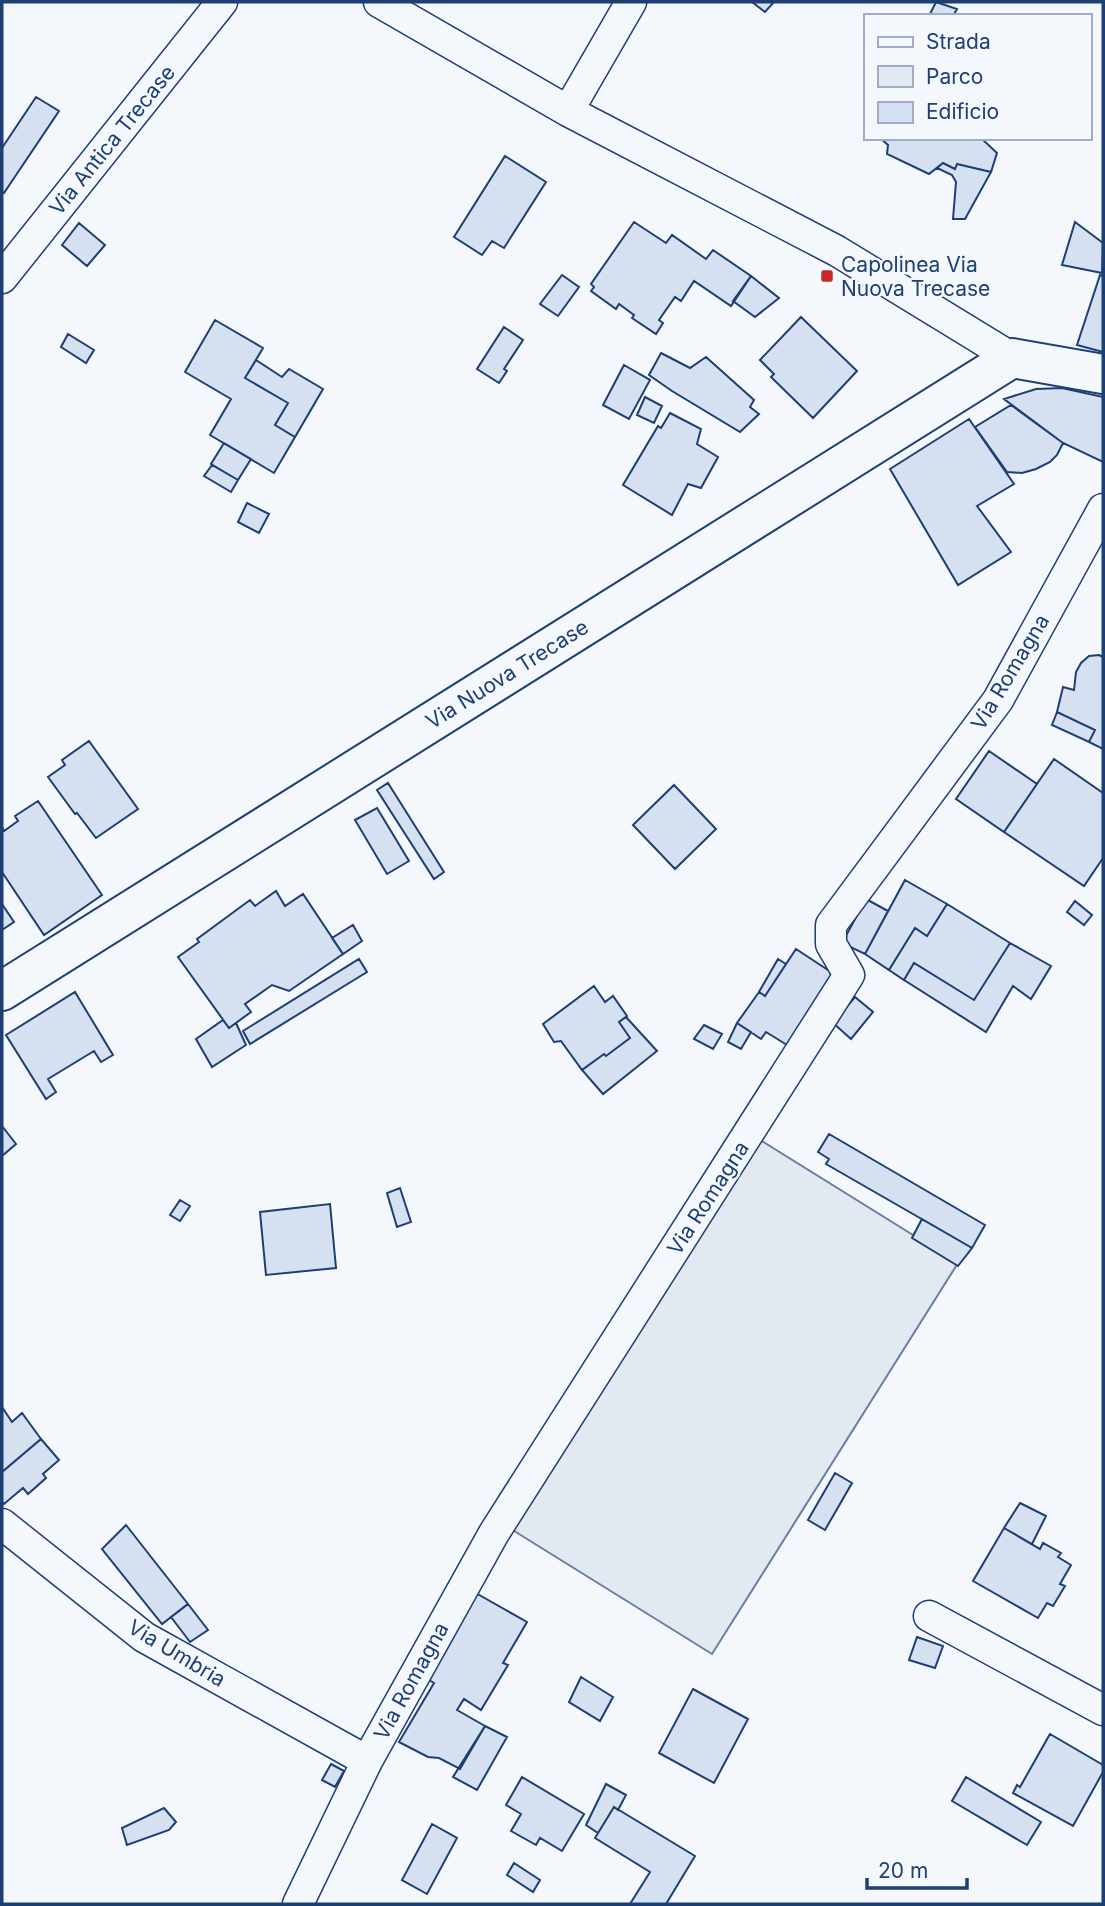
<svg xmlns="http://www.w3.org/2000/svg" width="1105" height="1906" font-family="Inter,sans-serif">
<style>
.green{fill:#e3e9f0;stroke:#687fa3;stroke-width:2}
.building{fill:#d5e0f0;stroke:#1d3f73;stroke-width:2}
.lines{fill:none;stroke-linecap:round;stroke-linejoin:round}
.street-casing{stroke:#1d3f73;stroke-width:33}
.secondary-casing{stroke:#1d3f73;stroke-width:42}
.street{stroke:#f4f7fb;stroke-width:30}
.secondary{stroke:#f4f7fb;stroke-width:38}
.poi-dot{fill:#c62828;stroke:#f4f7fb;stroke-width:2.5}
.labels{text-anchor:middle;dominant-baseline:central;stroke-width:5;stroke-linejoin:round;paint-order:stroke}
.street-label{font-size:21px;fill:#1d3f73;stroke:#f4f7fb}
.poi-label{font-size:21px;fill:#1d3f73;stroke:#f4f7fb;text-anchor:start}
</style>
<rect width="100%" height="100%" fill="#f4f7fb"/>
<!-- green -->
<path class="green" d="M757,1138L958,1263L712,1654L511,1529Z"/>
<!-- building -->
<path class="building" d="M752,2H774L765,12Z
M936,2L957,9L953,16H929Z
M36,97L59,111L4,193L2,192V148Z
M880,138H981L997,153L991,172L957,164L955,169L943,163L929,174L887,154L888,145Z
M505,156L546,182L504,248L492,241L482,255L454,237Z
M943,163L955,169L957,164L991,172L965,219H953L956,182L952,175L937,168Z
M634,222L666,243L672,235L706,259L713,250L751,276L731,306L694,281L681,301L675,297L659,320L663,323L656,334L632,318L634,315L619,304L616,309L591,291L594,287L591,284Z
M1075,222L1103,243L1102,273L1062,265Z
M79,223L105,245L87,266L62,245Z
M562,275L579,287L558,316L540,304Z
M1100,275L1103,276V352L1077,345Z
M751,276L779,298L755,317L733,301Z
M801,317L857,371L813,418L771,377L774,374L760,360Z
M215,320L263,348L245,378L288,403L275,425L295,437L274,473L210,435L231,399L185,372Z
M504,327L523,340L504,369L507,371L499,383L477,369Z
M68,334L94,350L86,363L61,347Z
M661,353L690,368L706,357L754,400L750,407L759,414L740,432L672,391L649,375Z
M256,360L282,377L289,369L323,389L295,437L275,425L288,403L245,378Z
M624,365L650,380L629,419L603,405Z
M1062,388L1103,397V462L1063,443L1004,399L1036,389Z
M645,397L662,406L654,423L637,415Z
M1011,405L1063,443L1057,455L1050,462L1036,469L1022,473L1007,472L975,427Z
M670,413L701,429L697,444L718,457L701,488L688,484L672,515L623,485L658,426L661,428Z
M969,419L1014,484L977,506L1011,552L958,585L890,469Z
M224,443L251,459L238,480L211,464Z
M212,465L238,480L231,492L204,476Z
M247,503L269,514L259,533L238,522Z
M1099,655L1103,657V749L1089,742L1095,730L1057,712L1063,687L1074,690L1076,672L1081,663L1089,656Z
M1057,712L1095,730L1089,742L1052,725Z
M89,741L138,809L96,838L77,813L75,814L48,777L65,765L62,760Z
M989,751L1037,784L1004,832L956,799Z
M1054,759L1103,793V858L1084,886L1004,832Z
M388,783L444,872L434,879L377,790Z
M674,785L716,829L675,869L633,825Z
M38,801L102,895L44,935L2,872V827L4,831L18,821L15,816Z
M377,808L409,861L387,874L355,820Z
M905,880L947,904L927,936L915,928L889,970L865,954Z
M276,891L285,906L303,894L343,954L289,991L272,985L245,1004L251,1012L229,1028L178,957L199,942L197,939L250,900L255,906Z
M866,899L888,911L865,954L842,943Z
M1075,901L1092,915L1084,925L1067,912Z
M2,904L14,922L2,930Z
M947,904L1010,943L974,1000L914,963L904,980L889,970L915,928L927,936Z
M353,925L362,941L343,954L332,938Z
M1010,943L1051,966L1031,999L1013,986L986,1032L904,980L914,963L974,1000Z
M796,949L834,974L787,1045L766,1032L761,1039L737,1023L759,992L765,996Z
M359,959L367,972L250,1044L243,1031Z
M778,959L786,964L765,996L759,992Z
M594,986L605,1002L613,996L627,1016L619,1022L630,1038L606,1056L604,1054L582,1070L561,1041L554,1042L543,1024Z
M75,992L113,1055L101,1062L94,1051L48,1079L56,1092L46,1099L6,1035Z
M855,997L873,1012L851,1039L833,1023Z
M626,1017L657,1051L603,1094L582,1070L604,1054L606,1056L630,1038L619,1022Z
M223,1020L229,1028L236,1023L246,1045L212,1067L196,1039Z
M737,1023L751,1032L741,1049L728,1042Z
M704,1025L722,1034L713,1049L694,1039Z
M2,1126L16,1144L2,1156Z
M829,1134L985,1225L972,1248L826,1164L829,1159L818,1152Z
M400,1188L411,1222L397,1227L387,1193Z
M180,1200L190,1206L180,1221L170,1215Z
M330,1204L336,1268L266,1275L260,1212Z
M922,1219L972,1248L958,1266L912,1238Z
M2,1407L12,1422L22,1413L41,1439L2,1472Z
M41,1439L59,1460L43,1474L46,1478L28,1494L23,1488L4,1504L2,1502V1472Z
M835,1473L852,1483L825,1530L808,1520Z
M1020,1503L1046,1516L1032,1544L1004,1528Z
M126,1525L188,1604L162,1624L102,1549Z
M1004,1528L1040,1549L1043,1543L1061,1553L1058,1557L1071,1565L1060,1584L1065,1586L1053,1606L1047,1603L1038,1618L973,1581Z
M474,1592L527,1622L503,1663L508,1665L481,1710L464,1699L457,1710L485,1726L460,1769L439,1758L428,1757L399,1742L434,1683L424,1677Z
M188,1604L208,1630L190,1642L171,1617Z
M917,1637L943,1646L935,1668L909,1660Z
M581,1677L613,1697L600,1721L569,1702Z
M693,1689L748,1719L714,1783L659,1753Z
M485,1726L507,1737L477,1790L453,1777Z
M1050,1734L1103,1765V1772L1073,1826L1013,1793L1017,1785L1020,1787Z
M331,1764L344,1771L335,1787L322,1780Z
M522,1777L584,1814L562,1851L540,1838L536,1845L511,1831L521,1814L506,1805Z
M966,1777L1041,1822L1027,1845L952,1801Z
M606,1784L626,1795L618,1810L614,1807L598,1833L586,1825Z
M614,1807L695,1856L666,1904H630L650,1872L595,1838Z
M164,1808L176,1822L169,1830L127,1845L122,1828Z
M432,1824L457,1838L427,1894L402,1880Z
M514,1863L540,1880L533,1892L507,1875Z"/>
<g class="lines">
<defs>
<path id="street" d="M379,2L568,111L837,251L1012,358
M568,111L631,2
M2,278L222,2
M2,1524L144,1637L367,1761
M929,1616L1103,1710
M298,1904L367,1761L494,1533L849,975L831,944V925L998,700L1103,509"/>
<path id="secondary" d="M2,991L1012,358L1103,374"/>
</defs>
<!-- street casing -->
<use href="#street" class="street-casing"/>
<!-- secondary casing -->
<use href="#secondary" class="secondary-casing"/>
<!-- street -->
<use href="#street" class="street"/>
<!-- secondary -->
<use href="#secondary" class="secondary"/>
</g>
<!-- markers -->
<rect class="poi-dot" x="820" y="269" width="14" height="14" rx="3.5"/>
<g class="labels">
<!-- street labels -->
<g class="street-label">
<text transform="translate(112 140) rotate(-51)">Via Antica Trecase</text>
<text transform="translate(1010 672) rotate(-59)">Via Romagna</text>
<text transform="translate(507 674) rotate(-32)">Via Nuova Trecase</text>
<text transform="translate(708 1198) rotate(-57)">Via Romagna</text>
<text transform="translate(177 1653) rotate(31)">Via Umbria</text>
<text transform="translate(411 1681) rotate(-61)">Via Romagna</text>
</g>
<!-- poi labels -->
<g class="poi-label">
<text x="841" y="264">Capolinea Via<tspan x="841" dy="24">Nuova Trecase</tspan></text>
</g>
</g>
<!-- border -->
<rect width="1105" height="1906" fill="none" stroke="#1d3f73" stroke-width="7"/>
<!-- legend -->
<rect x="864" y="14" width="228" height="126" fill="#f4f7fb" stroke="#9eadc5" stroke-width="2"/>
<rect x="878" y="37" width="35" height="10" fill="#f4f7fb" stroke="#9eadc5" stroke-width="2"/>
<text x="926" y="49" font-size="21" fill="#1d3f73">Strada</text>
<rect x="878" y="66" width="35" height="21" fill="#e3e9f0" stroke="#9eadc5" stroke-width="2"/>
<text x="926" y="84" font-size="21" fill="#1d3f73">Parco</text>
<rect x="878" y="102" width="35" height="21" fill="#d5e0f0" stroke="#9eadc5" stroke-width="2"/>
<text x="926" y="119" font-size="21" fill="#1d3f73">Edificio</text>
<!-- scale -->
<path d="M867 1878v10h100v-10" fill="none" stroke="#1d3f73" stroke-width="3.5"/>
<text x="878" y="1878" font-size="21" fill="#1d3f73" stroke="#f4f7fb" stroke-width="5" paint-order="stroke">20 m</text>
</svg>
